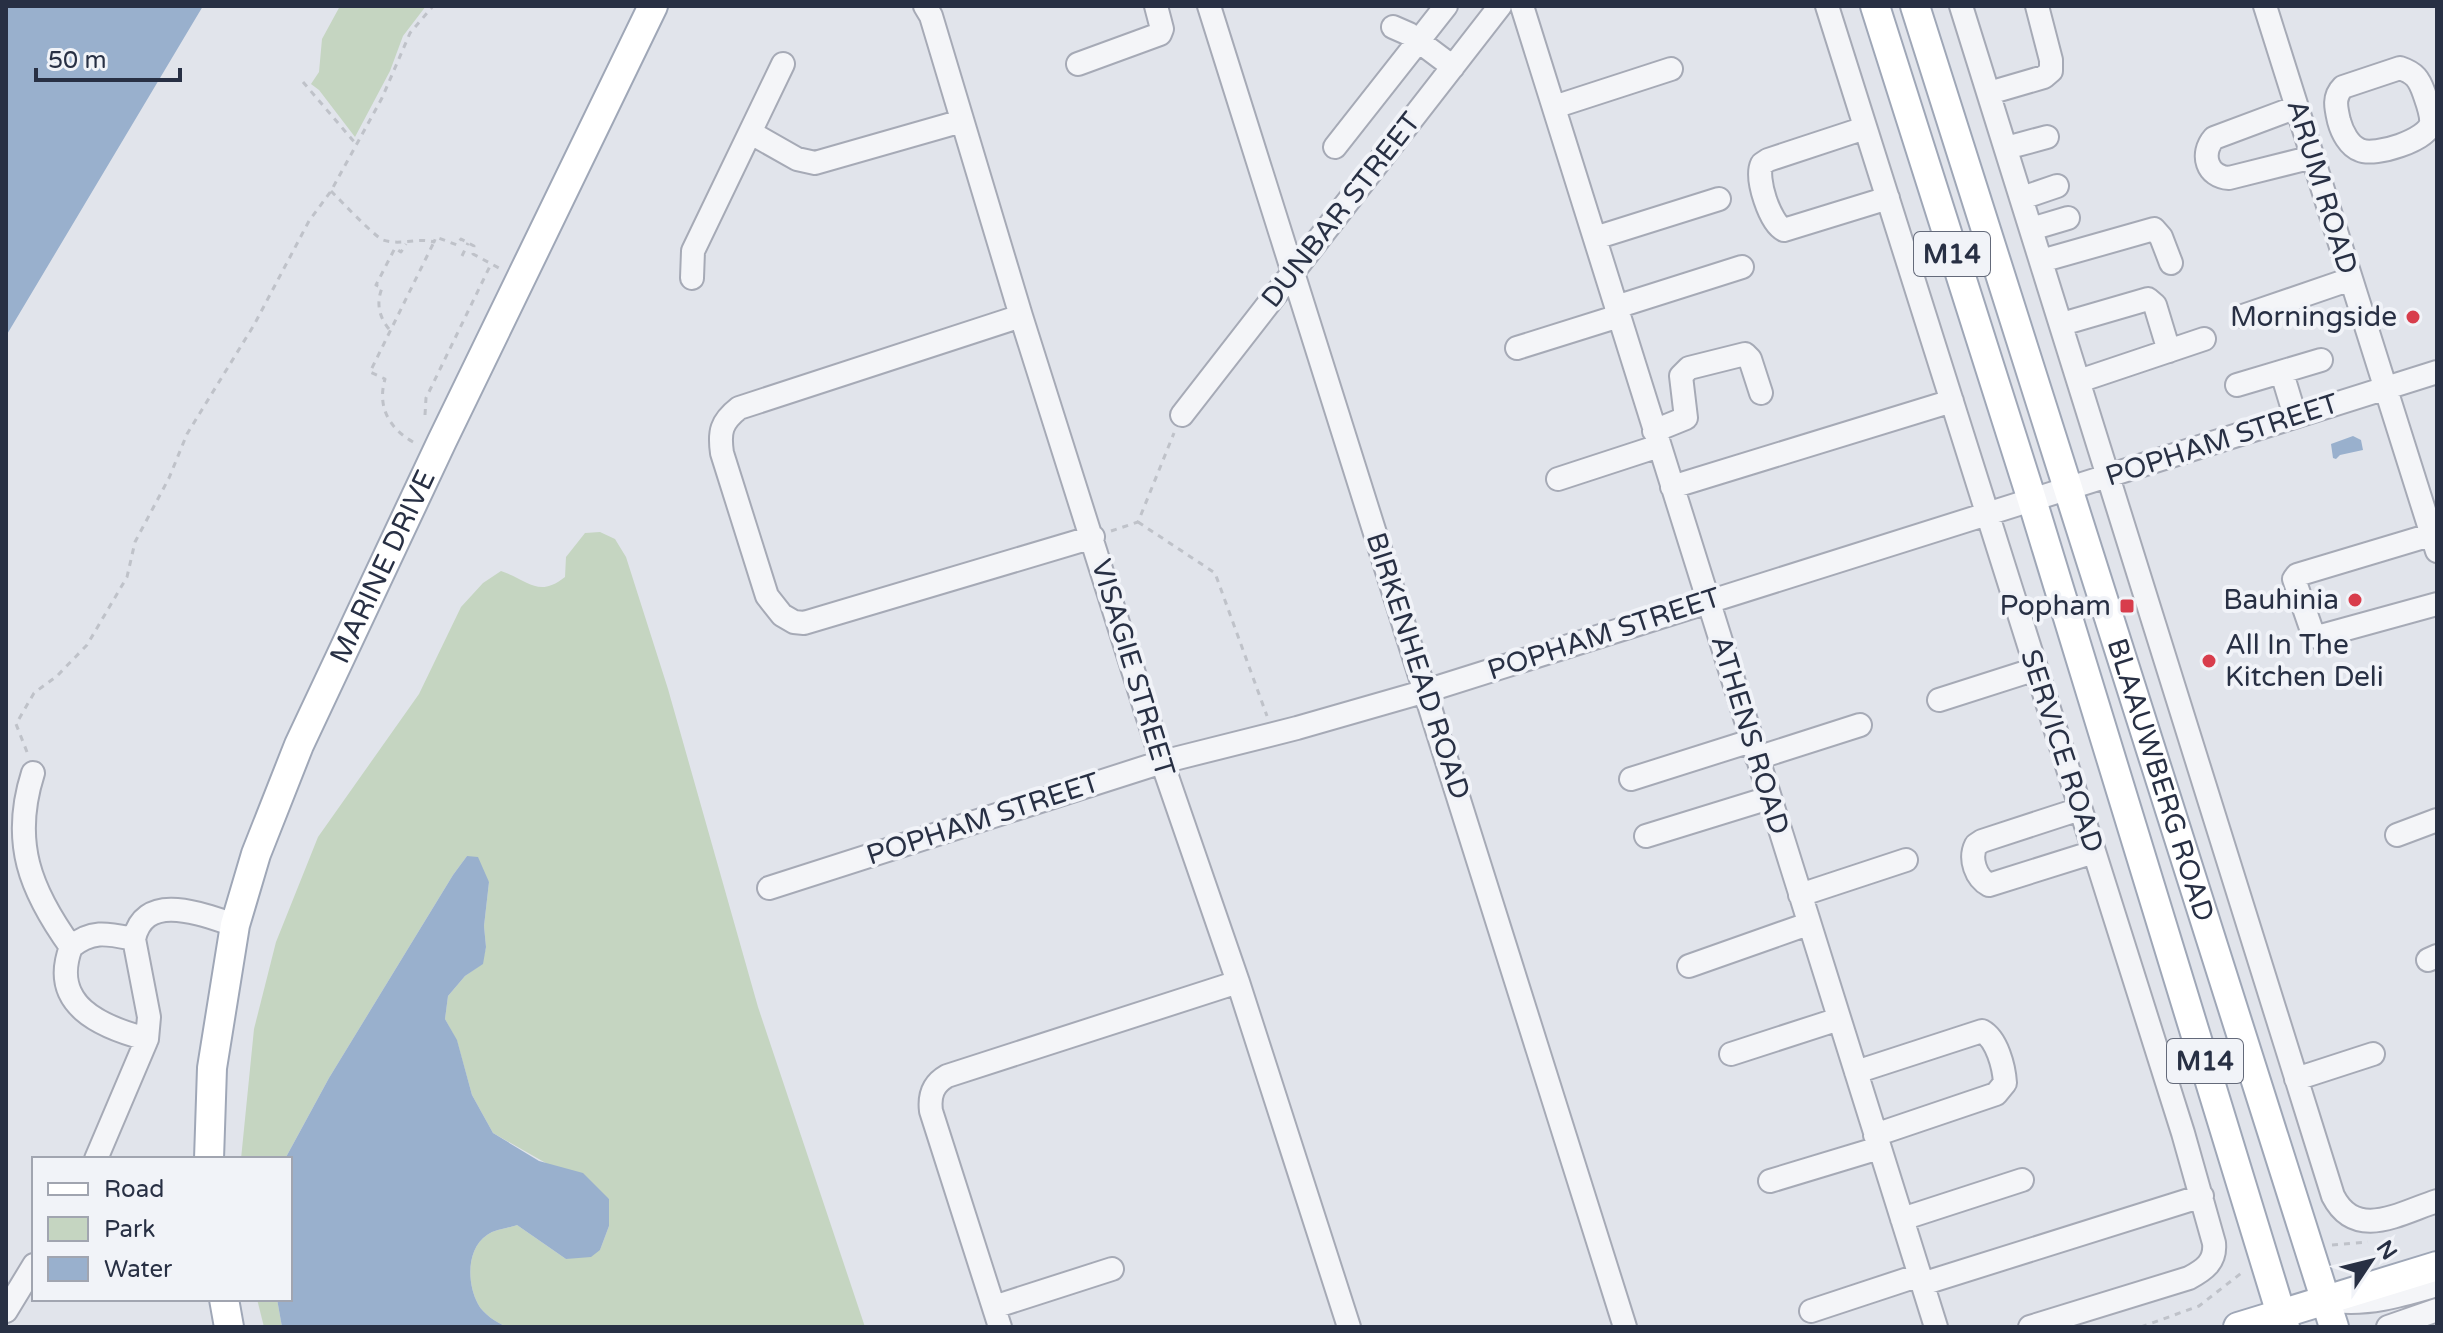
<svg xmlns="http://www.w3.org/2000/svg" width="2443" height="1333" font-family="'Varela Round',sans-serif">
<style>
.green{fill:#c5d5c1}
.water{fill:#99b0cd}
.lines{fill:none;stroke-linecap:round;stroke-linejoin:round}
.minor-casing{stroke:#a6aab6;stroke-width:26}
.major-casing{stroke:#9fa7b7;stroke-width:32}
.path{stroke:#bfc2c9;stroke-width:3;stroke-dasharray:6 6;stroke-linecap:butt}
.minor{stroke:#f4f5f8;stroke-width:22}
.major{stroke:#fff;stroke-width:28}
.poi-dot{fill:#d83d4c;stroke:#f1f3f8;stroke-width:3}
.labels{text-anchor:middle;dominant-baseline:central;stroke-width:8;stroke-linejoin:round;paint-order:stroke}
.shield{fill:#f1f3f8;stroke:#646a7a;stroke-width:2}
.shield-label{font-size:26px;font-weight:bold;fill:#283044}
.street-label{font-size:28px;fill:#283044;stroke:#f1f3f8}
.poi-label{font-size:28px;fill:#283044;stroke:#f1f3f8;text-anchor:end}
</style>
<rect width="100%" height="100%" fill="#e1e4eb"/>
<!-- green -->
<path class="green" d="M340,6H426L403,36L390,71L355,137L319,90L311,84L319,72L322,39Z
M600,532L615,539L626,557L668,689L758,1007L865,1327H507C496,1322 483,1314 478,1304C467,1284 466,1249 487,1235C495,1229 509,1228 517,1225L566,1259L600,1250L609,1226V1199L493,1133L472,1095L457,1041L445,1019L448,996L465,976L482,964L486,947L484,926L489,882L467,856L453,875L329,1078L285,1159H241L254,1029L276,942L318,837L419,694L461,607L483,583L501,571C530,581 538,598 565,577L566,557L585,533Z
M257,1299H277L282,1327H264Z"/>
<!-- water -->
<path class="water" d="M6,6H203L6,336Z
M2353,436L2361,440L2363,450L2340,455L2336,459L2333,458L2331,444Z
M467,856L478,857L489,882L484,926L486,947L483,964L465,976L448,996L445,1019L457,1040L472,1095L493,1133L539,1161L583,1173L609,1199V1226L600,1250L591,1257L566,1259L517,1225C509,1228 495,1229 487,1235C466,1249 467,1284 478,1304C483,1314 496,1322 507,1327H282L277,1299H290V1159H285L329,1078L453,875Z"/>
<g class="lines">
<defs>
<path id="minor" d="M925,6L931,16L1021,316L1162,762L1238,982L1349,1327
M1209,6L1625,1327
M1522,6L1936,1327
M1827,6L2183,1133L2214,1243C2216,1262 2204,1270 2189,1278L2030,1327
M1961,6L2333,1196C2356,1241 2400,1213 2437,1201
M2265,6L2437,551
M1393,27L1409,34L1453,67
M1078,64L1160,34L1162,29L1156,6
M2400,68C2415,73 2419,79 2424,93C2427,102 2432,114 2431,123C2428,140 2375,157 2360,150C2349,146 2342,132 2339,121C2336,108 2333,97 2343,87Z
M1989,93L2044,77L2051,71V60L2037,6
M1554,107L1671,69
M2297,107L2214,138C2200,154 2207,177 2229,178L2313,157
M1865,128L1768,160L1762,164C1755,178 1770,223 1784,230L1888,198
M751,133L797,159L815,163L962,121
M1335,147L1446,6
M2006,148L2047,137
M2022,198L2057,186
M2031,229L2068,218
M1595,238L1719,199
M2041,261L2154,229L2161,237L2171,263
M692,278L693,251L783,64
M1616,307L1742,267
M1021,316L739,408C721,422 719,432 722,453L767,596L782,615L794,622L804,623L1093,537
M2243,316L2351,279
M2062,324L2148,299L2155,305L2169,351
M1517,348L1619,316
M2282,373L2295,416
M2079,381L2204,339
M2237,385L2321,360
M1182,415L1500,6
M1654,431L1686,418L1681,376L1689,368L1745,354L1750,359L1761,393
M1558,479L1659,446
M1672,487L1952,401
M2437,533L2297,575L2294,579L2313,634L2317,637L2437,604
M1939,700L2036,669
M1757,758L1860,725
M33,773C11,842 30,890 71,947C92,929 109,934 134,939
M1631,779L1751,741
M2080,809L1982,841L1976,845C1969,859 1976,878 1989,885L2094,852
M2397,835L2437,820
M1646,836L1769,798
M769,888L1162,762L1297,728L1426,691L2437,372
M1800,895L1906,860
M71,947C49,1005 101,1027 147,1039L149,1017L134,939C145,890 203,915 235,925
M2428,960L2437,956
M1689,966L1808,924
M1731,1054L1839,1019
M1856,1072L1982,1031C1997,1039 2004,1067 2005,1083L1996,1094L1875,1135
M2296,1079L2373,1054
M96,1159L147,1039
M1770,1181L1879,1148
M1902,1219L2022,1180
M1922,1284L2202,1196
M2335,1301C2371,1305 2402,1295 2437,1285
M994,1307L1112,1269
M6,1311L34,1265
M1811,1311L1920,1275
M1000,1327L931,1111C929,1095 933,1084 947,1076L1238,982
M2388,1327L2437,1310"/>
<g id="major">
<path d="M1875,6L2032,500L2285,1327"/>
<path id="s1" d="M1915,6L2334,1327"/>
<path id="s2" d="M209,1159L212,1068L235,925L256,854L299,745L442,441L653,6"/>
<path d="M224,1299L229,1327"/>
<path d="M2238,1327L2437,1266"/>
</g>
</defs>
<!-- minor casing -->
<use href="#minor" class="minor-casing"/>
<!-- major casing -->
<use href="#major" class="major-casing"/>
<!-- path -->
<path class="path" d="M303,82L356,144
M331,191C341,201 374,236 383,240C401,246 416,237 434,242L436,237L457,245L461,239L474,246L473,254L499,268
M462,256L468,243
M389,329C379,317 376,303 382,288L376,285L395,248L401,252L406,244
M425,415L426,398L491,264
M413,442C389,428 377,407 385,379L370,372L434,242
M1138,522L1215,573L1267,716
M1111,531L1138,522L1174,433
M27,752L16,724L34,693L57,676L87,645L127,577L135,542L169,478L187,434L254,325L309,221L331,191L382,98L410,33L433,6
M2332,1245L2368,1242
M2141,1327L2199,1306L2244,1271"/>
<!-- minor -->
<use href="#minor" class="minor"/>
<!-- major -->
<use href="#major" class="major"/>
</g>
<!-- markers -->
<g class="poi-dot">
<circle cx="2413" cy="317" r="8"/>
<circle cx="2355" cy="600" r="8"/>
<rect x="2119" y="598" width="16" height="16" rx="4"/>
<circle cx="2209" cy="661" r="8"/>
</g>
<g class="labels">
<!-- shield labels -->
<g class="shield">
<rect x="1914" y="232" width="76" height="44" rx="6"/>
<rect x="2167" y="1039" width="76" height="44" rx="6"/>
</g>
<g class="shield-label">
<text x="1952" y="254">M14</text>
<text x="2205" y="1061">M14</text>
</g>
<!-- street labels -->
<g class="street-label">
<text transform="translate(2322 187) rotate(73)">ARUM ROAD</text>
<text transform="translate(1341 210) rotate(-52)">DUNBAR STREET</text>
<text transform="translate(2222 440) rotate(-18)">POPHAM STREET</text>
<text stroke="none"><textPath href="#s2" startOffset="624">MARINE DRIVE</textPath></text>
<text transform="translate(1604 634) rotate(-18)">POPHAM STREET</text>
<text transform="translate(1418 666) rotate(72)">BIRKENHEAD ROAD</text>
<text transform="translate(1133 668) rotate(73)">VISAGIE STREET</text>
<text transform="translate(1750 735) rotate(73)">ATHENS ROAD</text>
<text transform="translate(2062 751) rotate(72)">SERVICE ROAD</text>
<text stroke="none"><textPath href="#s1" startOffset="812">BLAAUWBERG ROAD</textPath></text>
<text transform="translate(983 819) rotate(-18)">POPHAM STREET</text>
</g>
<!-- poi labels -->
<g class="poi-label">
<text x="2397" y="317">Morningside</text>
<text x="2339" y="600">Bauhinia</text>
<text x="2111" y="606">Popham</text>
<text x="2225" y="645" text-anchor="start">All In The<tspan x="2225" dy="32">Kitchen Deli</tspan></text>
</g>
</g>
<!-- border -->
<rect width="2443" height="1333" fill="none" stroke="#283044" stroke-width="16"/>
<!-- legend -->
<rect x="32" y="1157" width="260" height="144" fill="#f1f3f8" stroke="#a1a5b0" stroke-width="2"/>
<rect x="48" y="1183" width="40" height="12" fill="#ffffff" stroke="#a1a5b0" stroke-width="2"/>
<text x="104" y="1197" font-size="24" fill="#283044">Road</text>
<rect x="48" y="1217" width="40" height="24" fill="#c5d5c1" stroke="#a1a5b0" stroke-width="2"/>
<text x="104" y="1237" font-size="24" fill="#283044">Park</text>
<rect x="48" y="1257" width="40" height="24" fill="#99b0cd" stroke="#a1a5b0" stroke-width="2"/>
<text x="104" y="1277" font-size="24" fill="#283044">Water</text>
<!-- north arrow -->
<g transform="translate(2371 1261) rotate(55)" stroke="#f1f3f8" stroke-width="6" paint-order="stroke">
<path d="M0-6L14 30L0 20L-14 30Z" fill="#283044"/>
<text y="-12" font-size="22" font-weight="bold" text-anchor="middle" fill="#283044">N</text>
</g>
<!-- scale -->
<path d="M36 68v12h144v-12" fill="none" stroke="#283044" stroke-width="4"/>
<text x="48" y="68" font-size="24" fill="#283044" stroke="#f1f3f8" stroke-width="6" paint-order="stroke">50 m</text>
</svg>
